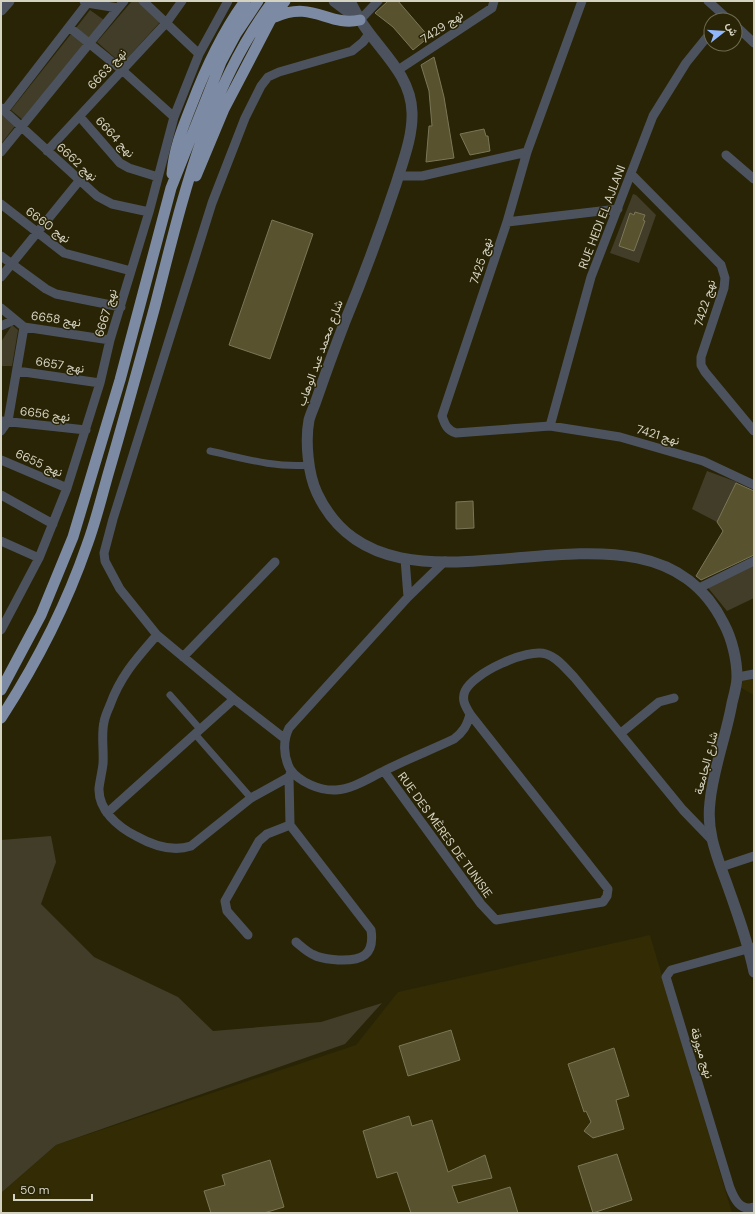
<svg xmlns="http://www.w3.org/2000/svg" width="755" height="1214" font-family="'DM Sans',Vazirmatn,sans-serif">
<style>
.built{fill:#322b04}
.green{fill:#413d28}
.building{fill:#58522e;stroke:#7b7657}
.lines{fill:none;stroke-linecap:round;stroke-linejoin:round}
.pedestrian{stroke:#4c535e;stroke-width:7}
.minor{stroke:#4c535e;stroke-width:9}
.tertiary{stroke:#4c535e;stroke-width:11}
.trunk{stroke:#7c8aa4;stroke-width:11}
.labels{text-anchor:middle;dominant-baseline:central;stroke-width:3;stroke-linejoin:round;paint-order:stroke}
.street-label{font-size:12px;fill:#d4d2c1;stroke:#292406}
</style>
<rect width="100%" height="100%" fill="#292406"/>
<!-- built -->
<path class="built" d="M754,674V695L741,688L744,676Z
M650,935L732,1213H1V1193L56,1145L356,1045L398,992Z"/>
<!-- green -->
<path class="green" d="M132,1H138L161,21L122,64L97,42Z
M90,10L104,20L89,38L76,28Z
M71,34L85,43L23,120L11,110Z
M1,114L15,126L1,144Z
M633,194L636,195L656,215L639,263L610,253Z
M12,325L18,330L12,366H1V342Z
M707,471L737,482L717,522L692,509Z
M754,560V598L727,611L705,584Z
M51,836L56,862L41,904L94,957L178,997L213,1031L321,1022L382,1003L345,1044L56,1145L1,1193V840Z"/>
<!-- building -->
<path class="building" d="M388,1H398L429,37L413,50L393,27L375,13Z
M434,57L444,97L454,158L426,162L429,126H432L429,91L421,65Z
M484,129L486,136H488L490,151L470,155L460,134Z
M635,212L645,215L643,220L645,221L634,251L619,246L630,213L634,215Z
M272,220L313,234L270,359L229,345Z
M736,483L754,491V555L701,580L696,576L723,531L717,522Z
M473,501L474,528L456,529V502Z
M451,1030L460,1060L408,1076L399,1046Z
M614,1048L629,1096L616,1100L624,1129L593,1138L584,1131L591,1122L586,1111L584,1112L568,1064Z
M409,1116L412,1126L432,1120L448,1172L485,1155L492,1178L452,1186L458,1203L510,1187L518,1213H411L397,1172L377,1178L363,1131Z
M617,1154L632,1200L593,1213L578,1166Z
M270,1160L284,1207L264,1213H211L204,1191L225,1185L222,1175Z"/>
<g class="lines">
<!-- pedestrian -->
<path class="pedestrian" d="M210,451C242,458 275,468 309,465
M170,695L200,729
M195,734L251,798"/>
<!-- minor -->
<path class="minor" d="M84,1L87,3L118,8
M143,1L199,54
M582,1L527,152L507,222L442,416C445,425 447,430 456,433L550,426L620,437L703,461L754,485
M708,1L729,20
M360,20L378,1
M735,25L754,43
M69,27L122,70L174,117
M398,70L492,8L494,1
M1,108L97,196L112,204L149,212
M4,111L89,1
M80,117L120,163L129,168L158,177
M47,151L167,22L182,1
M1,152L124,1
M726,155L754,179
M632,175L721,265L725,278L724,288L701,357V365L705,372L754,431
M398,176H422L527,152
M1,204L64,253L131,271
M507,222L618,209
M1,256L46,289L56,294L121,307
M1,277L79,181
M1,308L24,327L110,340
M1,326L14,320
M17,371L100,383
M2,421L86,430
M550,426L591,277L653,116L686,63L711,32
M1,431L8,421L24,327
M1,460L67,488
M1,495L53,524
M1,541L39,558
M405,559L408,597
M445,561L408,597L289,728C283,740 283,756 290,769C299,782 320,791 336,790C353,789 369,778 384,771C407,759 431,750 454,739C463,732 467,726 470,714C466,707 461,700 465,691C473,673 527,648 546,654C557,657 566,669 574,677L683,810L711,839
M699,588L754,561
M1,630L39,558L67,488L100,383L110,340L149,212L174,117L199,54L228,1
M157,635C137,658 121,675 110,705C108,710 105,716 104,722C101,735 104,750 103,764C102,772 100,780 99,788C98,810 118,827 136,836C152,845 173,852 191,846L251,798L289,777
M183,657L275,562
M738,677L754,674
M621,733L659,702L674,698
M284,738L234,699L157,635L120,589L105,561L104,553L113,519L212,203L245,118L261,86L268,77L279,72L352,51L363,42L369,34
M384,771L481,904L496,920L603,902L607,896L608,889L470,714
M291,772L289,777L290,825L371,930C375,956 361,961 338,960C330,959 321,959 314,955C307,952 302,947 296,942
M107,813L234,699
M721,867L754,856
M248,935L227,911L225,901L259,841L267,834L290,825
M754,947L671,970L666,977L730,1188C734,1198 740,1212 754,1207"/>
<!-- tertiary -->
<path class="tertiary" d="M334,1L359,20
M350,1C355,11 360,21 367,30C385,55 411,78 412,112C413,136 403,161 396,184C380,232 363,278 344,324C334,350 325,375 316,401C314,407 311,413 309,420C305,441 308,474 317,493C392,652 645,463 724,624C732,639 737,660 737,677C737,685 734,695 732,703C726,737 713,769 710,802C706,833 718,859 728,887C738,915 748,943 754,972
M1,10L9,1"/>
<!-- trunk -->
<path class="trunk" d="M275,17C313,0 328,27 360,20
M172,174C174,148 183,127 192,104C206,67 222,33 245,1
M196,176L224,109L270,21L285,1
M1,690L41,615L73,537L120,380L171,188L221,62L236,34L258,1
M1,718C36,664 66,606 87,545C96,521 102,495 109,471C125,416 140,361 155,306C182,201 206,90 273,1"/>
</g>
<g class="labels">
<!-- street labels -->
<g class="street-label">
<text transform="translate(442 27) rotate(-34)">نهج 7429</text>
<text transform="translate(107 69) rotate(-47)">نهج 6663</text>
<text transform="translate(115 137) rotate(47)">نهج 6664</text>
<text transform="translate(77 162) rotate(42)">نهج 6662</text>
<text transform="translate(602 217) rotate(-69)">RUE HEDI EL AJLANI</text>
<text transform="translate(48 225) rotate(36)">نهج 6660</text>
<text transform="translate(481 261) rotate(-72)">نهج 7425</text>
<text transform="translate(705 303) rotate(-74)">نهج 7422</text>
<text transform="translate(106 313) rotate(-73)">نهج 6667</text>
<text transform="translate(56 319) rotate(8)">نهج 6658</text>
<text transform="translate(320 353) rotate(-70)">شارع محمد عبد الوهاب</text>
<text transform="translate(60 365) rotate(9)">نهج 6657</text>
<text transform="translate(45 414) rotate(7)">نهج 6656</text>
<text transform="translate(658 435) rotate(16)">نهج 7421</text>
<text transform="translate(39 463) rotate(24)">نهج 6655</text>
<text transform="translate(706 763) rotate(-76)">شارع الجامعة</text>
<text transform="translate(445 835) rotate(54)">RUE DES MÈRES DE TUNISIE</text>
<text transform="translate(702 1053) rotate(73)">نهج ميورقة</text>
</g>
</g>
<!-- border -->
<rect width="755" height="1214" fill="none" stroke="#d4d2c1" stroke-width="4"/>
<!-- north arrow -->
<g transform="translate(723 32) rotate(73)"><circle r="19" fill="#292406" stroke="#6d6a51"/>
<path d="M0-3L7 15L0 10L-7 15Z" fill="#91b8fd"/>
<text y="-6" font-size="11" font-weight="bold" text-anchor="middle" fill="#d4d2c1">ش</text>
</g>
<!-- scale -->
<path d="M14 1194v6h78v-6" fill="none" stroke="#d4d2c1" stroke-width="2"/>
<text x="20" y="1194" font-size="12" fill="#d4d2c1" stroke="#292406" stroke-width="3" paint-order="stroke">50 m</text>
</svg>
